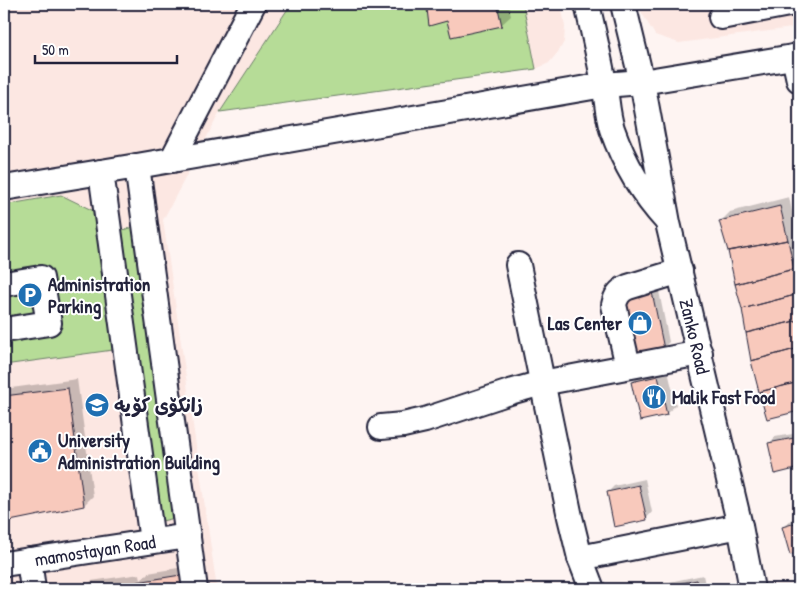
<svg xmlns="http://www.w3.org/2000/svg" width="803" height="593" font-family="'Patrick Hand','Playpen Sans Arabic',sans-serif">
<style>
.built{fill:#fce7e2}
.green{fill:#b6dc97;stroke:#6c7f69}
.shadow{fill:#0003}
.building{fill:#f8c9bc;stroke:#22223b}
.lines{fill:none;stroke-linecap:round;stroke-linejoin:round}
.minor-casing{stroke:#22223b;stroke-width:28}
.minor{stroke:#fff;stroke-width:24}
.labels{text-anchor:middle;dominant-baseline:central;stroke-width:4;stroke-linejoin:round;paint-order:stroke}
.poi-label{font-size:19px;font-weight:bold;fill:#22223b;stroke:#fff;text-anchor:start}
.street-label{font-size:19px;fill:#22223b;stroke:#fff}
</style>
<rect width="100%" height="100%" fill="#fef4f2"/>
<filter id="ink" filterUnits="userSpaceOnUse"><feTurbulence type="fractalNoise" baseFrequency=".02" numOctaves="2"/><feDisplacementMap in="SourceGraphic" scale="10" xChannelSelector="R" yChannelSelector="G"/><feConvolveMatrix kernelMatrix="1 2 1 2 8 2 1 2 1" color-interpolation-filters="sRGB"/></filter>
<g filter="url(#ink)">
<!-- built -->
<path class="built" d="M4,4H561L565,27L564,42L558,52L549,63L536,69L220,112L163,220L217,589H4Z
M638,4H799V27L679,43L655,35L640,10Z"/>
<!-- green -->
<path class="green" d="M291,4H523L536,69L220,112Z
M61,195L100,214L120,349L4,365V205Z
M139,226L175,518L162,521L122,230Z"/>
<!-- shadow -->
<path class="shadow" d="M434,4H508L511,16L501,25L448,20L429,9Z
M789,197L799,245V410L768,418L729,251L721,221L730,212Z
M658,286L669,342L663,348L626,293Z
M667,367L676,405L666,414L633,382L642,373Z
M77,379L93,496L84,505L6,521L4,496V389Z
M799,433V467L776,472L769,444L775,437Z
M645,479L652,512L646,519L608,492L614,486Z
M799,516V551L791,553L783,527L793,518Z
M196,565L193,589H84L91,581L140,574L141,580L148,573Z
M703,575L706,589H651L655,585Z"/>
<!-- building -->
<path class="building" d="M435,4H497L502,26L451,37L447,21L429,26L427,9L435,6Z
M780,206L788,240L728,251L719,221Z
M788,240L794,269L735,284L728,251Z
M794,269L799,294L742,309L735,284Z
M652,292L664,349L631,356L619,299Z
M799,294V320L746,333L742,309Z
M799,320V348L751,361L746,333Z
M799,348V382L759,392L751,361Z
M658,376L667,415L640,421L631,382Z
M799,382V411L767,419L759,392Z
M68,388L84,506L5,522L4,508V396Z
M799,437V468L775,474L768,443Z
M639,485L647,520L614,527L607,492Z
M799,522V552L790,555L782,527Z
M187,574L189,589H138L137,582Z
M697,580L699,589H654Z
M131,583L132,589H88Z"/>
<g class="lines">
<defs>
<g id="minor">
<path d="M587,4C593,30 599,57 604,83C607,98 607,113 612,129C624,163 642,194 667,221"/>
<path id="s1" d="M623,4L642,82L668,223L740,526L752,589"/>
<path d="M721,17L789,4"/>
<path d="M794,57L799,80"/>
<path d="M172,160L253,4"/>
<path d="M137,166L604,85L642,82L799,56"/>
<path d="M4,188L101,172"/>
<path d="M518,265L570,517L580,558L592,589"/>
<path d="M4,284L41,278L49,323L4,330"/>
<path d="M628,366L614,305C616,296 619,291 628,287L680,271"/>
<path d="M381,427L403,425L425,420L510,392L542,383L700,353"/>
<path d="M152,541L101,172L137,166L195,589"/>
<path d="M580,558L740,526"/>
<path d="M29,560L33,589"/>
<path id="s2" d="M4,564L188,536"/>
</g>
</defs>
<!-- minor casing -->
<use href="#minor" class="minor-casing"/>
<!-- minor -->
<use href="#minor" class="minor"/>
</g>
</g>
<!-- icons -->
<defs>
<symbol id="parking-disc" viewBox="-11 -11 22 22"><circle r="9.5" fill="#1f6fb2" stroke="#fff"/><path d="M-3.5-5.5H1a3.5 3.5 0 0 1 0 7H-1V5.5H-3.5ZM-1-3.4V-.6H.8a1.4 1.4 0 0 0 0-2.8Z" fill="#fff"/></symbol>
<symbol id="shop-disc" viewBox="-11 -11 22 22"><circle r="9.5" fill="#1f6fb2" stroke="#fff"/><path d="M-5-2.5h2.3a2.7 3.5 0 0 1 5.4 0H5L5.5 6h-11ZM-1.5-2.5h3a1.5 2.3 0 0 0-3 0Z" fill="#fff"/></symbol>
<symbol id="restaurant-disc" viewBox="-11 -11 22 22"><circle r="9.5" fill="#1f6fb2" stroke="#fff"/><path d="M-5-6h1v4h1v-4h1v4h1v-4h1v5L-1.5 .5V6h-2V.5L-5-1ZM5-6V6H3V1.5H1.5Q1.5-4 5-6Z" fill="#fff"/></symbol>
<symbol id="university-disc" viewBox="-11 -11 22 22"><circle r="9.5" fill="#1f6fb2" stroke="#fff"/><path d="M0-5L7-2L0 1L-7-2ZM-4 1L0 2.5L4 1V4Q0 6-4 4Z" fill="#fff"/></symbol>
<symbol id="civic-disc" viewBox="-11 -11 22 22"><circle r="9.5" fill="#1f6fb2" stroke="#fff"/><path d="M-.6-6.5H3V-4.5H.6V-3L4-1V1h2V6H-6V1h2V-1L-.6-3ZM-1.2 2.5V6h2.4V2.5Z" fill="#fff"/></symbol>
</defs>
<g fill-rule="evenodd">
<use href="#parking-disc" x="16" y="281" width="28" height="28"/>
<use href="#shop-disc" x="626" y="309" width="28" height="28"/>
<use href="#restaurant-disc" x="640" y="383" width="28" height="28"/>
<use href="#university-disc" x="83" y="391" width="28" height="28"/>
<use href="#civic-disc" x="26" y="437" width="28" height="28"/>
</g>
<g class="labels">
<!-- poi labels -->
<g class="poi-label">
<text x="48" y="284">Administration<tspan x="48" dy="22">Parking</tspan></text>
<text x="622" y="323" text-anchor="end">Las Center</text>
<text x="672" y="397">Malik Fast Food</text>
<text x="114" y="405">زانکۆی کۆیە</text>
<text x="58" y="440">University<tspan x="58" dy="22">Administration Building</tspan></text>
</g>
<!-- street labels -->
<g class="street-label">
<text stroke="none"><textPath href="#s1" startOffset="340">Zanko Road</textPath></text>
<text stroke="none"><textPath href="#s2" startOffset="92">mamostayan Road</textPath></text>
</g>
</g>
<!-- margin -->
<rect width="803" height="593" fill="none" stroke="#fff" stroke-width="20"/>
<rect x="10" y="10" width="783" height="573" fill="none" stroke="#22223b" stroke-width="2" filter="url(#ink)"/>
<!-- scale -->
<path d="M35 55v8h142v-8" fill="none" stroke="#22223b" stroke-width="2.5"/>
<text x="42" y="55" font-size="15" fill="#22223b" stroke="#ffffff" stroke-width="4" paint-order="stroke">50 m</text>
</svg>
